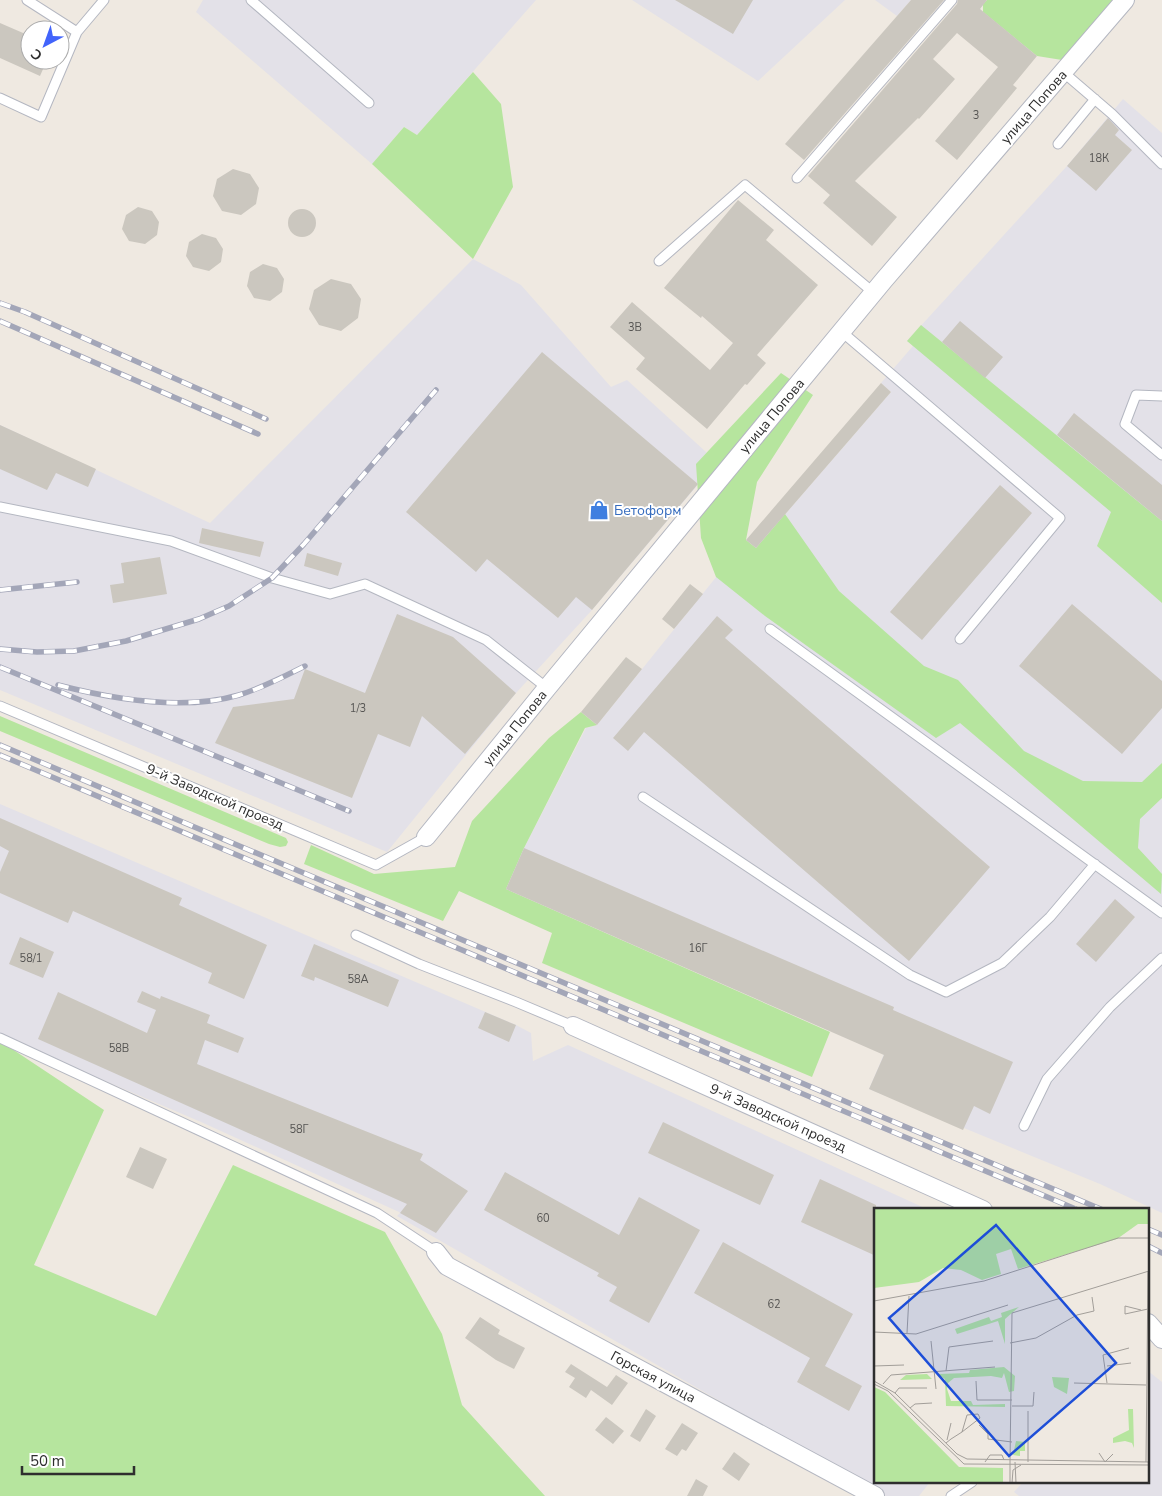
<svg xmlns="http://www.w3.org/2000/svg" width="1162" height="1496" font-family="'Nunito Sans',sans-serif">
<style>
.industrial{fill:#e3e1e8}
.green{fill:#b6e59e}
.building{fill:#cbc7bf}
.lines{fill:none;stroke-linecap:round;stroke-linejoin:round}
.service-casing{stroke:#b4b7c1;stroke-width:11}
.minor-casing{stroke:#b4b7c1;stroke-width:20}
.service{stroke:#fff;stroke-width:9}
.minor{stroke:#fff;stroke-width:18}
.rail-casing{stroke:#a3a6b8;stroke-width:5.5}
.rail{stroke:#fff;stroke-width:4;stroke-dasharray:11;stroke-linecap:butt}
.labels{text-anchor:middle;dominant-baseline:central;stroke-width:4;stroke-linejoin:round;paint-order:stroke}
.number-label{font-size:11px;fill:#555452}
.street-label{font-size:14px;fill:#2e2e2e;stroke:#fff}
.shop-label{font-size:14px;fill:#366cbe;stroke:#fff;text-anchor:start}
.inset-road{fill:none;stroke:#a29e99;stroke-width:1}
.view{fill:#1d4ed8;fill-opacity:0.15;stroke:#1d4ed8;stroke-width:2.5}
.inset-edge{fill:none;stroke:#2e2e2e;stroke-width:2.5}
</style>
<rect width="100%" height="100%" fill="#efe9e1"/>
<!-- industrial -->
<path class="industrial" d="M203,0H536L417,135L404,127L372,164L196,12Z
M632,0H845L758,81Z
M875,0H911L897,16Z
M1123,99L1162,133V1213L1100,1184L869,1089L884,1054L506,889L524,848L586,728L597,725L746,540L756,548L891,392L881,383L913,346L907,341L1067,166Z
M473,259L521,285L611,387L627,380L717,462L592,610L516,693L387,852L0,690V425L210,523Z
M0,804L516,1025L531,1033L533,1061L568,1045L929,1210H876V1482H930L919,1496H886L397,1216L400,1213L399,1212L201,1122L0,1036Z
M1148,1371L1162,1382V1496H1019L1014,1492L1023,1482H1148Z"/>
<!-- green -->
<path class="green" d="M987,0H1114L1062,60L1037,56L983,12V4Z
M473,72L501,104L513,187L473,259L372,164L404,127L417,135Z
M921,325L1162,521V603L1097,546L1111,512L907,341Z
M781,373L813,395L757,482L746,540L756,548L785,514L839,591L924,666L958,680L1024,751L1083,781L1142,782L1162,763V798L1140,819L1138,848L1162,874L1161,894L960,723L936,738L765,616L716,577L701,538L696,464Z
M581,712L597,725L585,728L524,848L506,889L830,1032L812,1077L542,963L552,933L459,891L443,921L304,864L311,845L374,874L455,867L472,821L549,738Z
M0,716L286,838L288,842L286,846L280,847L269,844L0,731Z
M0,1041L104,1110L34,1265L156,1316L233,1165L385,1232L442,1334L462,1405L545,1496H0Z"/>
<!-- building -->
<path class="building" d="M675,0H753L733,34Z
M911,0H944L804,160L785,144Z
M958,0H987L980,9L1037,56L1013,85L1017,88L957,160L935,141L998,67L957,33L933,59L955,79L919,119L918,118L855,181L897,217L872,246L823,203L830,195L808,176L957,4Z
M0,23L30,36V60H47L40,76L0,58Z
M1108,118L1119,130L1115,135L1132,150L1096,191L1067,166Z
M233,169L250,174L259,188L256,204L241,215L222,211L213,196L217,179Z
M738,200L774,230L766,240L818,285L757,355L766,363L747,385L745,384L707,429L636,369L645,358L610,327L632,302L710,370L733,343L702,316L701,318L664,288Z
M138,207L152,211L159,222L157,235L145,244L129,241L122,229L126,215Z
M288 223a14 14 0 1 1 28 0a14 14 0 1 1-28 0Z
M202,234L216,238L223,249L221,262L209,271L193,267L186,256L189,242Z
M263,264L277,268L284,279L282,292L270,301L254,298L247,286L250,272Z
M331,279L351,284L361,299L358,318L341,331L319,325L309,309L314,290Z
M960,321L1003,357L985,378L942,342Z
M542,352L698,484L592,610L576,597L558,618L487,559L476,572L406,512Z
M881,383L891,392L756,548L746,540Z
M1074,413L1162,485V521L1057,435Z
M0,425L96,469L88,487L56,473L47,490L0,469Z
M1000,485L1032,513L922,640L890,612Z
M202,528L264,542L260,557L199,543Z
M307,553L342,563L338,576L304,566Z
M160,557L167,594L113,603L110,585L124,583L121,563Z
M690,584L703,594L674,629L662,619Z
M1072,604L1162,681V708L1122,754L1019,666Z
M397,614L453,637L516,693L465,754L422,716L410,747L378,734L352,798L215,743L233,707L294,699L305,669L365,693Z
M717,616L733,630L725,638L990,867L909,961L644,732L628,751L613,738Z
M626,657L642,669L597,725L581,712Z
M0,818L182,898L179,905L267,945L244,999L208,983L212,973L73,911L68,923L0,893V872L9,851L0,846Z
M524,848L894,1007L893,1010L1013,1062L990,1114L974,1106L963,1130L869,1089L884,1055L506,889Z
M1115,899L1135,917L1096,962L1076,944Z
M20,937L54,952L43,978L9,964Z
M314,944L399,980L388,1007L315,977L314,981L301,976Z
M142,991L160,999L161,996L210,1015L207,1023L244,1038L238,1053L205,1040L197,1064L423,1154L420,1160L468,1191L436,1233L400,1213L407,1204L38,1039L58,992L147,1033L156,1010L137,1002Z
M485,1012L516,1025L509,1042L478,1028Z
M663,1122L774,1175L760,1205L648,1153Z
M140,1147L167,1159L153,1189L126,1177Z
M505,1172L619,1235L639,1197L700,1230L649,1323L609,1301L617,1287L597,1276L599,1273L484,1210Z
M820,1179L876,1205V1256L801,1222Z
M723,1242L853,1314L825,1366L862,1386L849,1411L797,1382L810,1358L694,1293Z
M480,1317L500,1330L498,1334L525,1348L514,1369L496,1360L465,1338Z
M571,1364L607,1387L616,1375L628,1383L612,1405L591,1390L586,1398L569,1387L575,1378L565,1372Z
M646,1409L656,1416L640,1442L630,1436Z
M606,1417L624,1431L613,1444L595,1430Z
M682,1423L698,1433L686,1451L682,1449L677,1456L665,1449Z
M734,1452L750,1464L739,1481L722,1469Z
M696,1479L708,1486L703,1496H687Z"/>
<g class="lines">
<defs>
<path id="service" d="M27,0L77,32
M251,0L369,103
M1063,72L1112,114L1162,164
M0,98L41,117L77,32L104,0
M1058,144L1095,99
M797,178L952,0
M659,261L745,185L874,293
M842,332L1060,518L960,639
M1162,396L1136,395L1125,424L1162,455
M0,507L171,541L272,578L330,594L365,584L486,640L547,688
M770,629L1162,913
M0,706L376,865L426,837
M643,797L910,975L946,992L1002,963L1050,917L1095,864
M356,935L419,964L516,1002L573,1026
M0,1038L377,1213L436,1252
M1024,1126L1047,1079L1110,1007L1162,958
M951,1496L972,1482"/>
<path id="minor" d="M426,837L547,688L884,280L1125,0
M573,1026L983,1210
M436,1252L447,1266L875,1496
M1148,1323L1162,1339"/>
</defs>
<!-- service casing -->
<use href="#service" class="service-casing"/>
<!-- minor casing -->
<use href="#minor" class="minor-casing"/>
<!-- service -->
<use href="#service" class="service"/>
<!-- minor -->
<use href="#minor" class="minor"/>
<defs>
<path id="rail" d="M0,303L25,312L266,419
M0,321L258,434
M0,590L77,582
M0,649L37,652L74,651L126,641L199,619L229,606L272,578L304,544L436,390
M0,667L349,811
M58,685C112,699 184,711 239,695C262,688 283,677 305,666
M0,745L1103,1210
M0,755L1078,1210
M1148,1229L1162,1235
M1148,1246L1162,1253"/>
</defs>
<!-- rail casing -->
<use href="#rail" class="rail-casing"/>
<!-- rail -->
<use href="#rail" class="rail"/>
</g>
<!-- icons -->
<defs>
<symbol id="shop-bare" viewBox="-9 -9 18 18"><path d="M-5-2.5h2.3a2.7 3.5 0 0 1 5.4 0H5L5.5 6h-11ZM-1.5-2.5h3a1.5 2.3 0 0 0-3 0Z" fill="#3f7fe0" stroke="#fff" stroke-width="2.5" paint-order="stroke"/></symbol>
</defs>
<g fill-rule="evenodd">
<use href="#shop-bare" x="585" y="496" width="28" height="28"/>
</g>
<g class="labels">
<!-- number labels -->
<g class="number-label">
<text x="976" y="115">3</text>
<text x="1099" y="158">18К</text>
<text x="635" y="327">3В</text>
<text x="358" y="708">1/3</text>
<text x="698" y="948">16Г</text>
<text x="31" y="958">58/1</text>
<text x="358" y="979">58А</text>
<text x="119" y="1048">58В</text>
<text x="299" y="1129">58Г</text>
<text x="543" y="1218">60</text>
<text x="774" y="1304">62</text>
</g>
<!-- street labels -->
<g class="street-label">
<text transform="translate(1034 107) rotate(-49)">улица Попова</text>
<text transform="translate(772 416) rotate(-50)">улица Попова</text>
<text transform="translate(515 728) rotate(-51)">улица Попова</text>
<text transform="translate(215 797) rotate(23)">9-й Заводской проезд</text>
<text transform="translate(778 1118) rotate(24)">9-й Заводской проезд</text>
<text transform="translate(653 1377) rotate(28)">Горская улица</text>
</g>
<!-- shop labels -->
<g class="shop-label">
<text x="614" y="510">Бетоформ</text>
</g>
</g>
<!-- overview -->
<g transform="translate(874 1208)">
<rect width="275" height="275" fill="#efe9e1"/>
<path d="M0,0H275V16H264L243,31L144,61L137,41L122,46L127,66L108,72L87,62L69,60L45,74L0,80ZM145,99L131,111V136L124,113L83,126L81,121L115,109L117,113L128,109L127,105ZM130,159L141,168L140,183L135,184L130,165L128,170L117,168L80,170L74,175L73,181L77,193H97L99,197L131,196V199L72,198L71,171L63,166L95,165L96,162ZM53,166L58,171L26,172L32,167ZM178,169L195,170L193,186L180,179ZM0,179L11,184L85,259L129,260V275H0ZM254,201H259L260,240L258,235L251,233L239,235V230L255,222ZM142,233L151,234V243H146V248L139,247Z" fill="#b6e59e"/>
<path class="inset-road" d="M0,93L110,73L244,30H275M267,102L251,98V106L274,101M0,124L42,126L134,97M33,125L35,88M57,133L62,181M136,135L162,130L203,107L220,103L218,89M0,158L30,157M233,158L257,155M72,163L75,139L119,133M0,173L21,185L83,246L93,251L275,254M102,173L103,192H138M200,175L272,177M233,175L229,147L255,140M0,176L14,183L90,256L275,257M9,176L17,167L121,159M21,185L25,180H53M138,198H159L160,184M36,200L41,196L58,195M105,217L114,226V231L138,234M73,232L77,215M72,235L77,231L88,224L106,210L104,206L93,207L88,224M225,245L231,254L239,246M111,254L116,247H128L130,252M136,254L138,105L275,63M136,254V275M141,254L142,275M154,254V203M272,254L274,63M138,275L139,262L147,257M275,275V254"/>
<path class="view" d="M122,17L242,155L135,248L15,110Z"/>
<rect width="275" height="275" class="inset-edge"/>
</g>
<!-- north arrow -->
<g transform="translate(45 45) rotate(221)"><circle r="24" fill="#ffffff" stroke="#ababab"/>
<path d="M0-4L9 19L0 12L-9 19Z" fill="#4264fb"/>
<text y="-8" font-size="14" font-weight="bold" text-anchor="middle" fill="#2e2e2e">С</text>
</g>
<!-- scale -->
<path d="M22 1466v8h112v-8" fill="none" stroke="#2e2e2e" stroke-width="2.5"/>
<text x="30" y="1466" font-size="15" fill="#2e2e2e" stroke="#ffffff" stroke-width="4" paint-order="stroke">50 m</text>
</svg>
